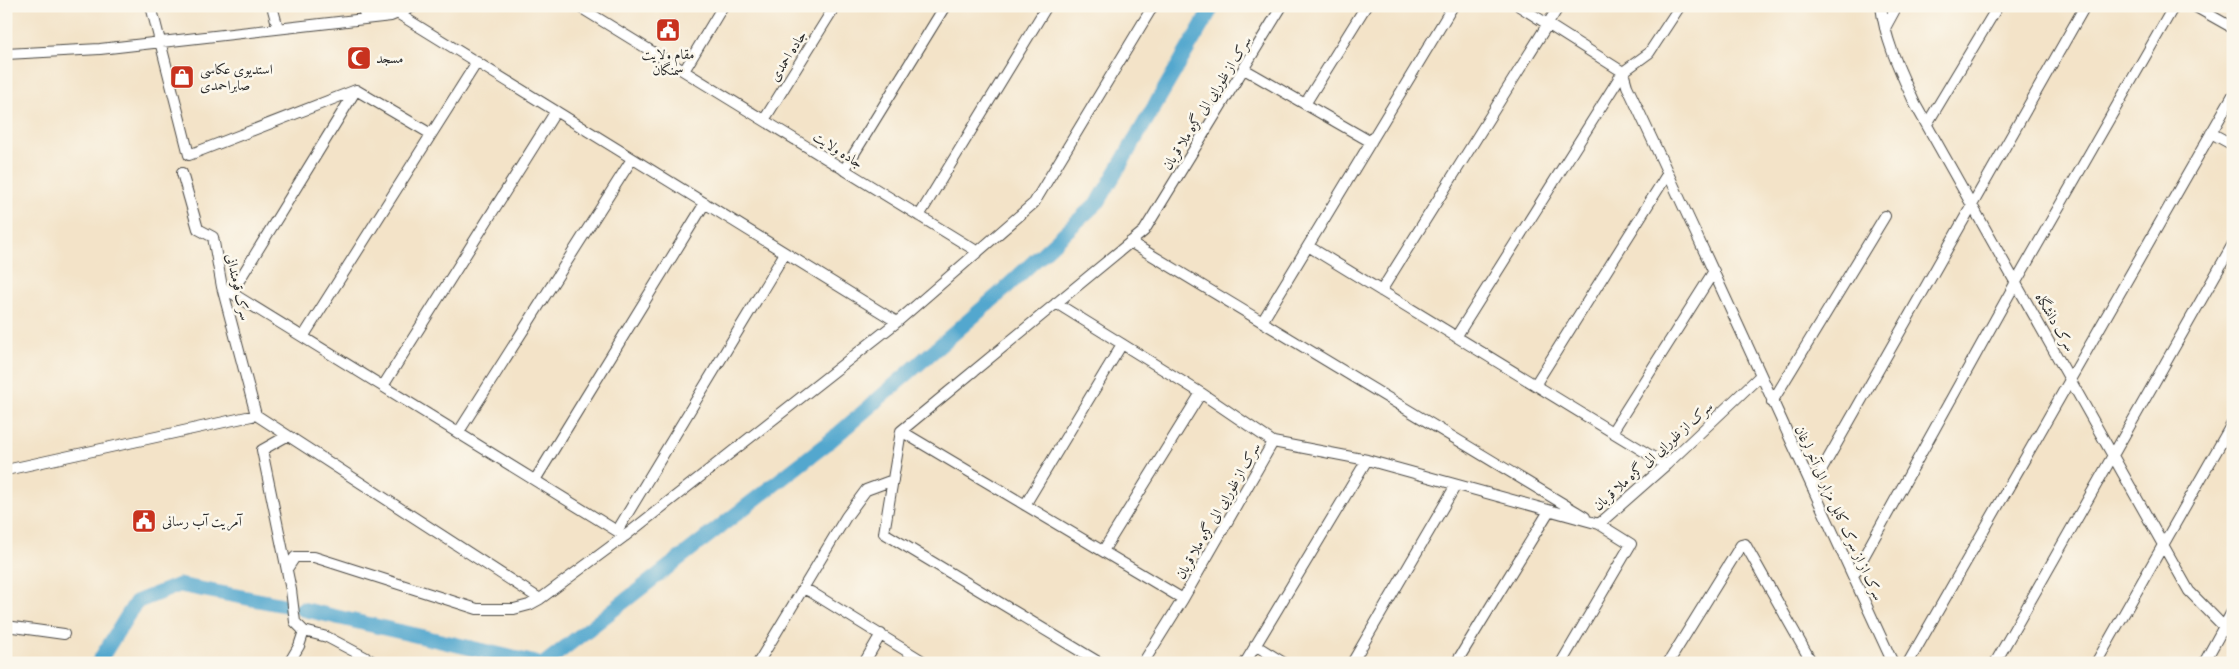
<svg xmlns="http://www.w3.org/2000/svg" width="2239" height="669" font-family="'IM FELL Great Primer',Amiri,serif">
<style>
.lines{fill:none;stroke-linecap:round;stroke-linejoin:round}
.river{stroke:#53a7ce;stroke-width:15}
.minor-casing{stroke:#494743;stroke-width:12}
.minor{stroke:#fff;stroke-width:10}
.labels{text-anchor:middle;dominant-baseline:central;stroke-width:5;stroke-linejoin:round;paint-order:stroke}
.poi-label{font-size:14px;fill:#2b2b2b;stroke:#fbf7ec;text-anchor:start}
.street-label{font-size:14px;fill:#2b2b2b;stroke:#fbf7ec}
</style>
<rect width="100%" height="100%" fill="#fbf7ec"/>
<filter id="ink" filterUnits="userSpaceOnUse"><feTurbulence type="fractalNoise" baseFrequency=".02" numOctaves="2"/><feDisplacementMap in="SourceGraphic" scale="10" xChannelSelector="R" yChannelSelector="G"/><feConvolveMatrix kernelMatrix="1 2 1 2 8 2 1 2 1" color-interpolation-filters="sRGB"/></filter>
<filter id="wash" filterUnits="userSpaceOnUse"><feTurbulence type="fractalNoise" baseFrequency=".0096" numOctaves="4" result="noise"/><feDisplacementMap in="SourceGraphic" scale="20" xChannelSelector="R" yChannelSelector="G"/><feGaussianBlur stdDeviation="1.12" result="paint"/><feColorMatrix in="noise" values="0 0 0 0 0 0 0 0 0 0 0 0 0 0 0 0 0 1.4 0 .05"/><feComposite in="paint" operator="in"/></filter>
<g filter="url(#wash)">
<rect width="100%" height="100%" fill="#f3e3c8"/>
<g class="lines">
<!-- river -->
<path class="river" d="M302,609L536,663
M98,663L136,602L179,585L284,605
M545,663L830,441L998,295L1099,201L1213,6"/>
</g>
</g>
<g filter="url(#ink)">
<g class="lines">
<defs>
<path id="minor" d="M151,6L189,155L356,90L431,134
M272,6L278,28
M362,6L366,18
M578,6L978,252
M1519,6L1623,72L1627,86C1718,278 1804,471 1893,663
M1881,6C1885,41 1901,73 1915,104L2189,591L2233,636
M2194,6L2233,28
M397,13L897,322
M1885,28L1897,6
M6,54L100,49L391,16L415,6
M1244,69L1371,142
M684,71L723,6
M1305,104L1366,6
M764,120L835,6
M1927,124L1998,6
M2211,133L2233,145
M844,170L945,6
M182,173L198,229L213,237L222,287L256,415
M919,216L1047,6
M1130,242L1585,517
M1308,246L1666,465
M222,287L625,536
M1381,291L1559,6
M232,292L356,90
M1056,303L1201,393L1273,442
M1262,322L1453,6
M303,337L477,62
M1456,337L1623,72L1649,53L1680,6
M1535,385L1668,173
M383,386L556,111
M1772,402L1885,216
M901,431L1183,599
M1612,432L1714,271
M458,433L632,159
M287,436L262,450L291,590L295,622L304,631L327,637L376,663
M6,470L256,415L540,599L625,536L897,322L1034,203L1153,6
M535,480L705,203
M1812,487L2085,6
M1025,505L1122,344
M617,531L785,253
M1103,551L1201,393
M287,569L295,557H314L477,609H514L529,605L540,599
M1853,576L2016,282L2174,6
M804,589L811,592L926,663
M6,626L64,634
M1255,645L1284,663
M289,663L299,646L304,631
M758,663L846,517L866,490L893,480
M864,663L881,634
M1100,663L884,533L901,431L1144,231L1282,6
M1143,663L1183,599L1273,442L1367,460L1599,524L1666,465L1760,376
M1245,663L1367,460
M1352,663L1456,485
M1456,663L1549,511
M1561,663L1631,544L1599,524
M1668,663L1741,545L1745,544L1812,663
M1908,663L2233,95
M1995,663L2233,244
M2096,663L2233,422
M2204,663L2233,610"/>
</defs>
<!-- minor casing -->
<use href="#minor" class="minor-casing"/>
<!-- minor -->
<use href="#minor" class="minor"/>
</g>
</g>
<!-- icons -->
<defs>
<symbol id="civic-square" viewBox="-11 -11 22 22"><rect x="-9" y="-9" width="18" height="18" rx="4" fill="#c8321e" stroke="#fbf7ec"/><path d="M-.6-6.5H3V-4.5H.6V-3L4-1V1h2V6H-6V1h2V-1L-.6-3ZM-1.2 2.5V6h2.4V2.5Z" fill="#fff"/></symbol>
<symbol id="mosque-square" viewBox="-11 -11 22 22"><rect x="-9" y="-9" width="18" height="18" rx="4" fill="#c8321e" stroke="#fbf7ec"/><path d="M3.5-4.9A6 6 0 1 0 3.5 4.9A5 5 0 1 1 3.5-4.9Z" fill="#fff"/></symbol>
<symbol id="shop-square" viewBox="-11 -11 22 22"><rect x="-9" y="-9" width="18" height="18" rx="4" fill="#c8321e" stroke="#fbf7ec"/><path d="M-5-2.5h2.3a2.7 3.5 0 0 1 5.4 0H5L5.5 6h-11ZM-1.5-2.5h3a1.5 2.3 0 0 0-3 0Z" fill="#fff"/></symbol>
</defs>
<g fill-rule="evenodd">
<use href="#civic-square" x="654" y="16" width="28" height="28"/>
<use href="#mosque-square" x="345" y="44" width="28" height="28"/>
<use href="#shop-square" x="168" y="63" width="28" height="28"/>
<use href="#civic-square" x="130" y="507" width="28" height="28"/>
</g>
<g class="labels">
<!-- poi labels -->
<g class="poi-label">
<text x="668" y="54" text-anchor="middle">مقام ولایت<tspan x="668" dy="16">سمنگان</tspan></text>
<text x="376" y="58">مسجد</text>
<text x="200" y="69">استدیوی عکاسی<tspan x="200" dy="16">صابراحمدی</tspan></text>
<text x="162" y="521">آمریت آب رسانی</text>
</g>
<!-- street labels -->
<g class="street-label">
<text transform="translate(788 56) rotate(-58)">جاده احمدی</text>
<text transform="translate(1207 103) rotate(-58)">سرک از ظورایی الی گزه ملا قربان</text>
<text transform="translate(838 150) rotate(32)">جاده ولایت</text>
<text transform="translate(238 287) rotate(77)">سرک قومندانی</text>
<text transform="translate(2055 322) rotate(60)">سرک دانشگاه</text>
<text transform="translate(1653 456) rotate(-42)">سرک از ظورایی الی گزه ملا قربان</text>
<text transform="translate(1218 511) rotate(-60)">سرک از ظورایی الی گزه ملا قربان</text>
<text transform="translate(1839 513) rotate(65)">سرک از از سرک کابل مزار الی آخر لرغان</text>
</g>
</g>
<!-- margin -->
<rect width="2239" height="669" fill="none" stroke="#fbf7ec" stroke-width="25"/>
</svg>
